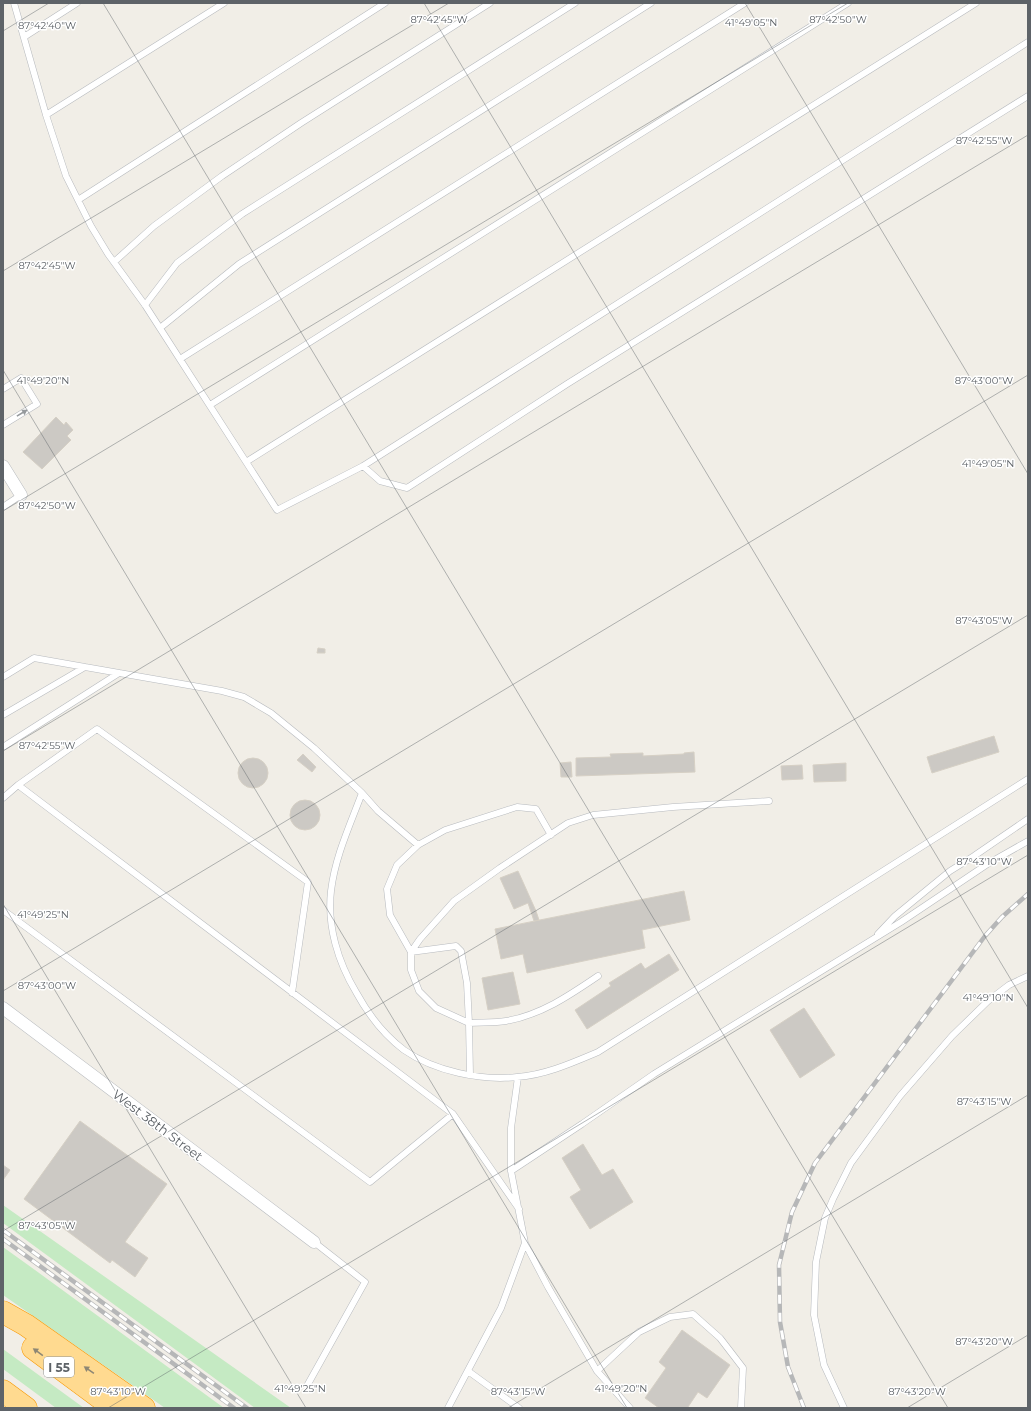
<svg xmlns="http://www.w3.org/2000/svg" width="1031" height="1411" font-family="Montserrat,sans-serif">
<style>
.green{fill:#c5eac3}
.building{fill:#ccc9c4;stroke:#d6d0c5}
.lines{fill:none;stroke-linecap:round;stroke-linejoin:round}
.lane-casing{stroke:#b7babe;stroke-width:7}
.street-casing{stroke:#b7babe;stroke-width:13}
.highway-casing{stroke:#f89800;stroke-width:23}
.lane{stroke:#fff;stroke-width:6}
.street{stroke:#fff;stroke-width:12}
.highway{stroke:#ffda90;stroke-width:22}
.rail-casing{stroke:#b6b7b8;stroke-width:4.5}
.rail{stroke:#fff;stroke-width:3;stroke-dasharray:9;stroke-linecap:butt}
.oneway{fill:#969a9d}
.oneway2{fill:#8e8774}
.ticks{fill:none;stroke:#5e6368;stroke-width:1;stroke-opacity:0.45}
.labels{text-anchor:middle;dominant-baseline:central;stroke-width:3;stroke-linejoin:round;paint-order:stroke}
.shield{fill:#fff;stroke:#8e9295;stroke-width:1}
.shield-label{font-size:12px;font-weight:bold;fill:#5e6368}
.street-label{font-size:13px;fill:#5e6368;stroke:#fff}
.ticks-label{font-size:10px;text-anchor:middle;fill:#5e6368;stroke:#fff;stroke-width:3;stroke-linejoin:round;paint-order:stroke}
</style>
<rect width="100%" height="100%" fill="#f1eee7"/>
<!-- green -->
<path class="green" d="M3,1205L291,1408H255L3,1223Z
M3,1247L35,1270L224,1408H165L3,1295Z
M3,1349L84,1408H56L3,1369Z"/>
<!-- building -->
<path class="building" d="M56,417L64,425L66,422L73,430L67,436L71,440L42,469L23,452Z
M318,648L325,649V653H317Z
M994,736L999,752L932,773L927,757Z
M694,752L695,772L576,776V758L611,757L610,754L643,753V756L684,754V753Z
M303,754L316,767L312,772L297,760Z
M238 773a15 15 0 1 1 30 0a15 15 0 1 1-30 0Z
M571,762L572,777H561L560,763Z
M846,763V781L814,782L813,765Z
M802,765L803,779L782,780L781,766Z
M290 815a15 15 0 1 1 30 0a15 15 0 1 1-30 0Z
M518,871L536,911L539,920L534,921L528,903L514,909L500,878Z
M684,891L690,920L642,930L645,948L527,973L523,954L501,959L495,929Z
M669,954L679,970L587,1029L575,1010L611,986L609,983L641,963L645,969Z
M513,972L520,1004L488,1010L482,978Z
M804,1008L835,1055L800,1078L770,1030Z
M80,1121L167,1184L125,1242L148,1258L135,1277L112,1260L110,1263L24,1199Z
M583,1144L602,1175L613,1169L633,1202L590,1229L570,1197L581,1190L562,1158Z
M3,1165L10,1170L3,1180Z
M682,1330L730,1365L707,1398L698,1392L688,1407L689,1408H659L645,1398L666,1368L659,1362Z"/>
<g class="lines">
<defs>
<path id="lane" d="M14,3L46,115L66,176L91,226L108,254L145,305L277,510L363,466L1028,42
M24,37L77,3
M46,115L224,3
M78,200L385,3
M114,262L154,226L222,176L301,123L490,3
M145,305L177,263L242,214L575,3
M160,328L239,264L651,3
M180,359L745,3
M3,389L21,378L37,404L3,425
M210,405L848,3
M246,462L976,3
M363,466L380,481L407,488L567,384L1028,96
M3,507L21,495
M3,677L34,658L85,667
M3,715L85,667L222,691L244,697L271,713L314,748L362,793C350,825 335,857 331,891C327,926 338,962 356,992C368,1014 384,1035 404,1050C434,1071 481,1081 517,1077C545,1075 572,1063 598,1052L1028,779
M3,747L119,673
M362,793L378,811L418,845
M3,798L18,785
M551,835L536,809L517,807L445,830L418,845L397,865L387,889L390,915L411,952L456,946L461,951L467,983L469,1023C481,1022 494,1023 506,1021C541,1015 570,995 598,976
M3,910L370,1182L453,1114
M878,934L895,916L950,871L974,856L1028,819
M292,993L308,882L97,729L18,785L453,1114L519,1209
M470,1075L469,1023L436,1008L419,991L411,970V952L420,939L454,901L500,868L568,823L593,815L673,807L769,801
M518,1077L511,1128V1171L525,1243L548,1287L597,1371L630,1408
M511,1171L582,1124L654,1074L901,922L989,863L1028,841
M468,1371L519,1408
M597,1371L639,1332L670,1317L693,1314L720,1338L743,1368L741,1408
M308,1384L365,1282L314,1242
M448,1408L501,1308L525,1243
M844,1408L824,1365L814,1315L816,1262L825,1218L833,1199L851,1163L900,1096L952,1036L988,1001L1009,985L1028,976"/>
<path id="street" d="M3,466L21,495
M3,1008L314,1242"/>
<path id="highway" d="M3,1312L26,1325L144,1408
M33,1348L114,1408
M3,1391L26,1408"/>
</defs>
<!-- lane casing -->
<use href="#lane" class="lane-casing"/>
<!-- street casing -->
<use href="#street" class="street-casing"/>
<!-- highway casing -->
<use href="#highway" class="highway-casing"/>
<!-- lane -->
<use href="#lane" class="lane"/>
<!-- street -->
<use href="#street" class="street"/>
<!-- highway -->
<use href="#highway" class="highway"/>
<defs>
<path id="rail" d="M3,1230L247,1408
M3,1239L234,1408
M804,1408L788,1367L780,1322L779,1265L792,1212L815,1163L985,936L1002,917L1028,894"/>
</defs>
<!-- rail casing -->
<use href="#rail" class="rail-casing"/>
<!-- rail -->
<use href="#rail" class="rail"/>
</g>
<!-- one-way arrows -->
<defs><path id="oneway-solid" d="M-6-.8H1V-3.2L6.5 0L1 3.2V.8H-6Z"/></defs>
<use class="oneway" href="#oneway-solid" transform="translate(22 413) rotate(-31)"/>
<g class="oneway2">
<use href="#oneway-solid" transform="translate(38 1352) rotate(-144)"/>
<use href="#oneway-solid" transform="translate(89 1370) rotate(-145)"/>
</g>
<!-- ticks -->
<path class="ticks" d="M103,3L948,1408M424,3L1028,1008M745,3L1028,474M3,31L49,3M3,271L449,3M3,370L627,1408M3,511L848,3M3,751L1028,135M3,904L306,1408M3,991L1028,375M3,1231L1028,615M108,1408L1028,855M508,1408L1028,1095M907,1408L1028,1335"/>
<g class="labels">
<!-- shield labels -->
<rect class="shield" x="44" y="1357" width="30" height="20" rx="3"/>
<g class="shield-label">
<text x="59" y="1367">I 55</text>
</g>
<!-- street labels -->
<g class="street-label">
<text transform="translate(158 1125) rotate(37)">West 38th Street</text>
</g>
</g>
<g class="ticks-label">
<text x="439" y="23">87°42'45"W</text>
<text x="838" y="23">87°42'50"W</text>
<text x="751" y="26">41°49'05"N</text>
<text x="47" y="29">87°42'40"W</text>
<text x="984" y="144">87°42'55"W</text>
<text x="47" y="269">87°42'45"W</text>
<text x="43" y="384">41°49'20"N</text>
<text x="984" y="384">87°43'00"W</text>
<text x="988" y="467">41°49'05"N</text>
<text x="47" y="509">87°42'50"W</text>
<text x="984" y="624">87°43'05"W</text>
<text x="47" y="749">87°42'55"W</text>
<text x="984" y="865">87°43'10"W</text>
<text x="43" y="918">41°49'25"N</text>
<text x="47" y="989">87°43'00"W</text>
<text x="988" y="1001">41°49'10"N</text>
<text x="984" y="1105">87°43'15"W</text>
<text x="47" y="1229">87°43'05"W</text>
<text x="984" y="1345">87°43'20"W</text>
<text x="300" y="1392">41°49'25"N</text>
<text x="621" y="1392">41°49'20"N</text>
<text x="118" y="1395">87°43'10"W</text>
<text x="518" y="1395">87°43'15"W</text>
<text x="917" y="1395">87°43'20"W</text>
</g>
<!-- border -->
<rect width="1031" height="1411" fill="none" stroke="#5e6368" stroke-width="8"/>
</svg>
